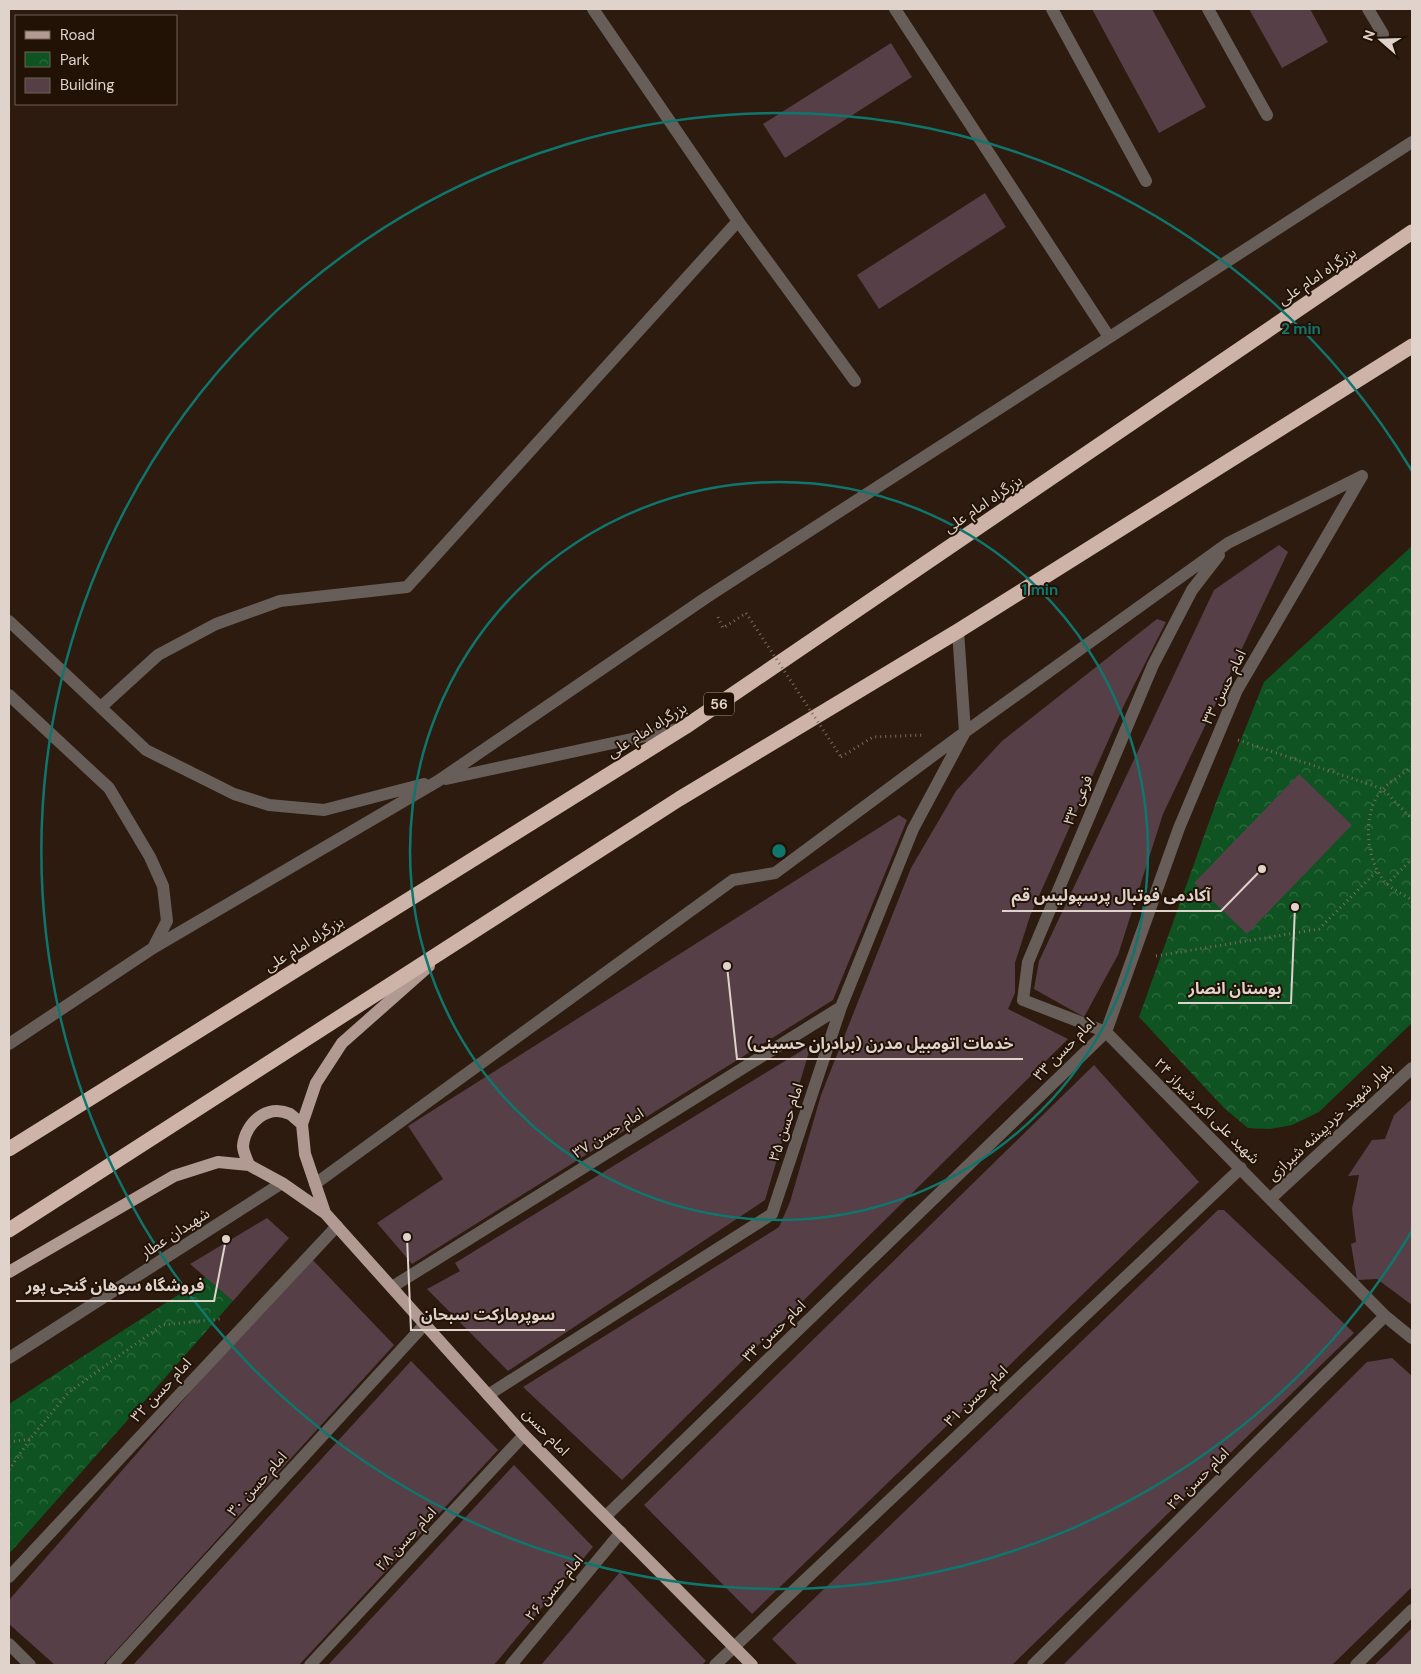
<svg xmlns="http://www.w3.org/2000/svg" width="1421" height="1674" font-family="'DM Sans','Noto Sans Arabic',sans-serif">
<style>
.park{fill:url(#park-crowns)}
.building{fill:#563f46}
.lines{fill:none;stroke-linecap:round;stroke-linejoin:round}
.path{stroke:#7b6c61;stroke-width:3;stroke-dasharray:1 4;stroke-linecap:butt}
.minor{stroke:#675d59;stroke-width:12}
.major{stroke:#b19a92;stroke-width:12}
.highway{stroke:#ceb3a9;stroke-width:15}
.path-bridge{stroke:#7b6c61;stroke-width:3;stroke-dasharray:1 4;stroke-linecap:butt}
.ring{fill:none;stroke:#0f766e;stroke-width:2.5}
.labels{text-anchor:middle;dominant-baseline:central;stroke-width:4;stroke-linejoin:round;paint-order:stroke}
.shield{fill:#221206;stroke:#a69990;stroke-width:1}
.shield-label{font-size:14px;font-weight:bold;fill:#dfd3cb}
.street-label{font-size:15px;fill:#dfd3cb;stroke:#221206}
.centre{fill:#0f766e;stroke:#221206;stroke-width:2.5}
.ring-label{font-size:15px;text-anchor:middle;font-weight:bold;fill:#0f766e;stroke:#221206;stroke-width:4;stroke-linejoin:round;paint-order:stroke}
.leader{fill:none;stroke:#dfd3cb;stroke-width:2}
.callout-dot{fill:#dfd3cb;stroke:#221206;stroke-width:2}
.callout-label{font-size:16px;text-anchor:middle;font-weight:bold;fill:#dfd3cb;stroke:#221206;stroke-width:4;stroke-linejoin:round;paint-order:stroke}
</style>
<defs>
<pattern id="park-crowns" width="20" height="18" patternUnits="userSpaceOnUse" patternTransform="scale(1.25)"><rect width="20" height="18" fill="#0e5321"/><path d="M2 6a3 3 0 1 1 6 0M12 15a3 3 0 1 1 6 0" fill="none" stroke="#316b40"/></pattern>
</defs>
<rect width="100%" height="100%" fill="#2c1b0e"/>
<!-- park -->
<path class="park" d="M1412,546V1023L1319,1112L1292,1125L1270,1129L1248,1128L1224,1108L1139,1017L1218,797L1264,682Z
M206,1277L233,1301L9,1554V1404Z"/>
<!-- building -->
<path class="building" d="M1092,9H1152L1206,107L1159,133Z
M1249,9H1310L1328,42L1282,68Z
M891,43L912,77L785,158L763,124Z
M985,193L1006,227L879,309L857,275Z
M1279,545L1288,552L1163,814L1118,955L1084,1017L1034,989L1039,961L1214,590Z
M1157,619L1166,622L1125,703L1030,916L1015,963V993L1008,1009L1068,1039L622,1480L523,1387L779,1227L790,1202L821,1095L911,868L956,791L1002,741Z
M1299,774L1352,825L1247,934L1194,883Z
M899,815L907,820L833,1000L412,1264L377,1223L443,1179L408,1126Z
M811,1045L765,1200L508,1371L427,1289L460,1271L455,1263Z
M1094,1065L1199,1182L752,1614L644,1505Z
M1412,1099V1305L1377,1279L1357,1280L1351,1244L1356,1242L1352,1209L1359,1175L1348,1176L1372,1140L1385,1139L1394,1115Z
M1218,1210H1224L1354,1333L1012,1665H798L772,1639Z
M267,1218L289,1238L233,1301L190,1264Z
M309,1256L394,1345L103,1665H55L9,1624V1600Z
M1392,1358L1412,1376V1587L1332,1665H1063L1367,1362Z
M411,1361L498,1450L487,1462L299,1665H133Z
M514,1465L593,1547L494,1665H328Z
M620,1572L706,1661L702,1665H541Z
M1412,1628V1665H1374L1388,1652Z"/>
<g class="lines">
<!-- path -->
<path class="path" d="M718,617L723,628L746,613
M1238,740L1383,789L1412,819
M841,757L873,737L924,735
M1412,767C1403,774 1392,780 1384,788C1361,810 1365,861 1386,883C1393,890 1404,895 1412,900
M1387,884L1412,859
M1156,956L1319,929L1377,871
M9,1442L30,1439
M9,1470L30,1439L69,1392L162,1325L220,1319"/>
<!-- minor -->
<path class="minor" d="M593,9L738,221L855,381
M895,9L1109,337
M1052,9L1146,181
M1208,9L1267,115
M1368,9L1383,34
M1219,555L1192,590L1153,665L1028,962L1023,1000L1106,1032L1385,1316L1412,1338
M9,621L146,750L234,794L269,805L324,810L424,784
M9,695L109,788L150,857L163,886L167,921L153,948
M101,707L158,655L216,624L280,601L407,587L738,221
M446,779L678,729
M9,1044L153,948L438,781L707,597L1412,142
M315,1184L733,880L775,873L965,732L1228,543L1362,476
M1270,1199L1412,1068
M392,1287L841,1007
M9,1358L282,1183
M488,1395L772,1214L841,1007L913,829L965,732L958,631
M606,1516L1106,1032L1179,828L1237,690L1362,476
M9,1577L337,1226
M9,1644L30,1665
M112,1665L425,1324
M310,1665L524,1435
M511,1665L621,1532
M715,1665L1241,1168
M1033,1665L1385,1316
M1356,1665L1412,1610"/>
<!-- major -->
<path class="major" d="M249,1165C247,1159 243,1152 243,1146C245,1124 267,1103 290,1114C294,1117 298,1121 302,1124
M325,1213L305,1154L302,1124L316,1083L342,1043L429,966
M9,1272L174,1176L218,1162L249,1165L282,1183L325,1213L524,1435L752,1665"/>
<!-- highway -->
<path class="highway" d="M9,1149L685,727L1412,232
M9,1230L679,799L958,631L1412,346"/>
<!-- path-bridge -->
<path class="path-bridge" d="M746,613L841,757"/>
</g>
<!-- distance rings -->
<g class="ring">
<circle cx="779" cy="851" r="369"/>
<path d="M1412 1231A738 738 0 1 1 1412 471"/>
</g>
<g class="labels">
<!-- shield labels -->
<rect class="shield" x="704" y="692.5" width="30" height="23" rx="4"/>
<g class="shield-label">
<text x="719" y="704">56</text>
</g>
<!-- street labels -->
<g class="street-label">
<text transform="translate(1317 276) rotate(-34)">بزرگراه امام علی</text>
<text transform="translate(983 504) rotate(-34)">بزرگراه امام علی</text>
<text transform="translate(1224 687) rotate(-64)">امام حسن ۳۳</text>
<text transform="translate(647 730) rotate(-32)">بزرگراه امام علی</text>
<text transform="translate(1078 800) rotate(-67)">فرعی ۳۳</text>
<text transform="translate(304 944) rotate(-32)">بزرگراه امام علی</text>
<text transform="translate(1064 1049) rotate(-46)">امام حسن ۳۳</text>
<text transform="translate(1207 1111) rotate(45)">شهید علی اکبر شیراز ۲۴</text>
<text transform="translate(786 1122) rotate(-72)">امام حسن ۳۵</text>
<text transform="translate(1330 1122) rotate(-43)">بلوار شهید خردپیشه شیرازی</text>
<text transform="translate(608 1133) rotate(-32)">امام حسن ۳۷</text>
<text transform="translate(175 1233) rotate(-33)">شهیدان عطار</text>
<text transform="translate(774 1331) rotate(-44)">امام حسن ۳۳</text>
<text transform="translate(161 1390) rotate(-47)">امام حسن ۳۲</text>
<text transform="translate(976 1396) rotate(-43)">امام حسن ۳۱</text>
<text transform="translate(546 1432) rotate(46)">امام حسن</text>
<text transform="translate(1198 1479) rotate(-45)">امام حسن ۲۹</text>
<text transform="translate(257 1484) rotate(-48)">امام حسن ۳۰</text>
<text transform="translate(406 1539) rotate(-47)">امام حسن ۲۸</text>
<text transform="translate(554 1588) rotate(-50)">امام حسن ۲۶</text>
</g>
</g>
<circle cx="779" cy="851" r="8" class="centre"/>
<g class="ring-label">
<text x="1301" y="334">2 min</text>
<text x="1040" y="595">1 min</text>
</g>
<!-- callouts -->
<path class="leader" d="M1262 869L1221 911H1002M1295 907L1291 1003H1178M727 966L737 1059H1023M226 1239L214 1301H16M407 1237L411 1330H565"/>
<g class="callout-dot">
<circle cx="1262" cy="869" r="5"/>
<circle cx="1295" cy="907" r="5"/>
<circle cx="727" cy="966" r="5"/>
<circle cx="226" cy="1239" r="5"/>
<circle cx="407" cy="1237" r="5"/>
</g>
<g class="callout-label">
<text x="1111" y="901">آکادمی فوتبال پرسپولیس قم</text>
<text x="1235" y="994">بوستان انصار</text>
<text x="880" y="1049">خدمات اتومبیل مدرن (برادران حسینی)</text>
<text x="115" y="1291">فروشگاه سوهان گنجی پور</text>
<text x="488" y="1320">سوپرمارکت سبحان</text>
</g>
<!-- border -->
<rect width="1421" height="1674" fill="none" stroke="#dfd3cb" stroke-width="20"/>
<!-- legend -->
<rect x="15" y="15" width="162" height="90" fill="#221206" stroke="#6e5f55"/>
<rect x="25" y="31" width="25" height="8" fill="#b19a92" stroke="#6e5f55"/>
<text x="60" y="40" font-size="15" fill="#dfd3cb">Road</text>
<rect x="25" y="52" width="25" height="15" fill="url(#park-crowns)" stroke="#6e5f55"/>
<text x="60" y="65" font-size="15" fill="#dfd3cb">Park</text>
<rect x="25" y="78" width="25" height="15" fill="#563f46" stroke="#6e5f55"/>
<text x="60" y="90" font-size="15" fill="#dfd3cb">Building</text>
<!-- north arrow -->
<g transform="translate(1381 40) rotate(290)" stroke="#221206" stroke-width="4" paint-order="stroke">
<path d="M0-4L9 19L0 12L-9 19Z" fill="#dfd3cb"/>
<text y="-8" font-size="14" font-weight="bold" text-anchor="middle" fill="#dfd3cb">N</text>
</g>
</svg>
